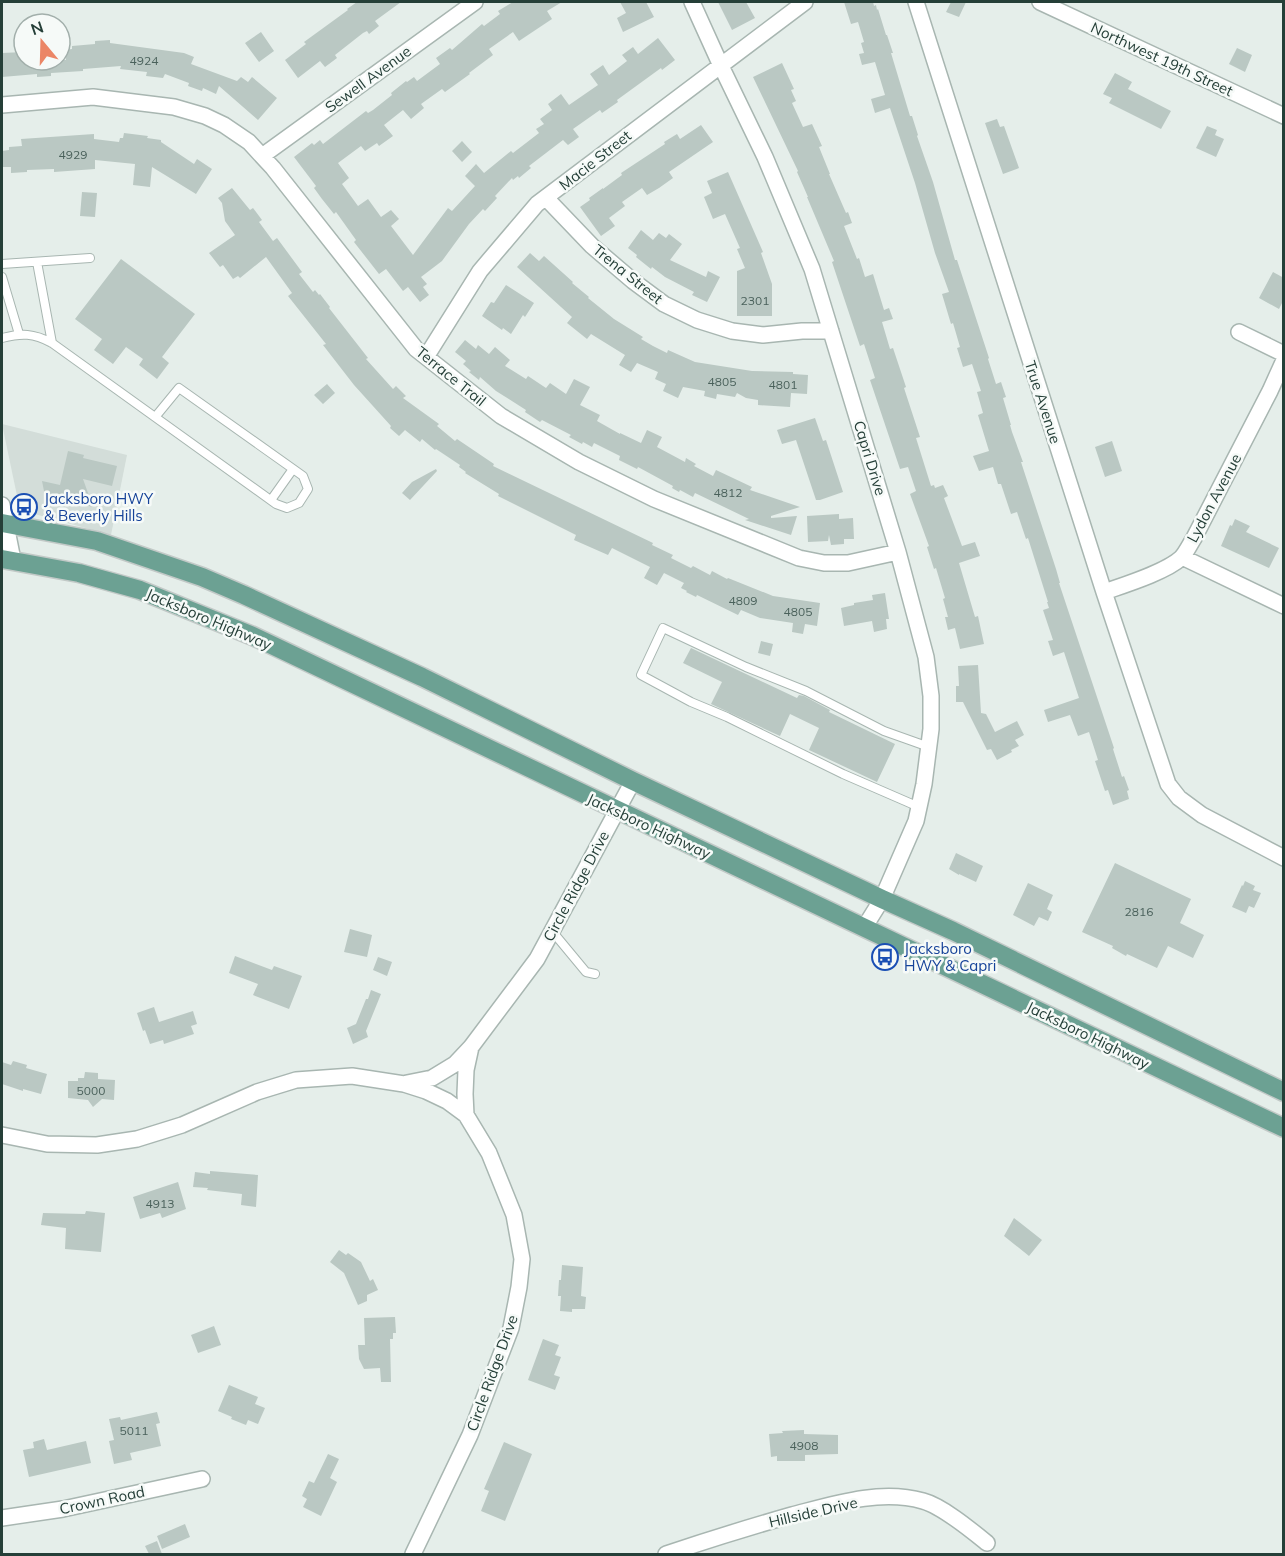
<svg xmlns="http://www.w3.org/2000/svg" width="1285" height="1556" font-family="Mulish,sans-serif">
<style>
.built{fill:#d3ddd9}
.building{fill:#bac8c3}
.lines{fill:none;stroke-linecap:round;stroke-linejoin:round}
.service-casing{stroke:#a8b6b1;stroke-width:10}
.minor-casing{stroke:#a8b6b1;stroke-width:18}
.primary-casing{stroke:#c2c9c7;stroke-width:21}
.service{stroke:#fff;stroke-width:8}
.minor{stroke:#fff;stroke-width:15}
.primary{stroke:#6ca193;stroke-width:18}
.labels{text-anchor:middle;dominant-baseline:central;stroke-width:5;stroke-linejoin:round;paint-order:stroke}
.number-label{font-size:12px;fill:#4a615b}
.street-label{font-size:15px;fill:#253f38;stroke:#f6faf8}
.transit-label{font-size:15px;fill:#164399;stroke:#f6faf8;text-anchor:start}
</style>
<rect width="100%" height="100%" fill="#e5eeea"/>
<!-- built -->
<path class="built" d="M2,424L127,455L111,535L20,510Z"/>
<!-- building -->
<path class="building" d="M357,2H401L375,21L379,26L369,34L367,31L363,33L335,55L337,58L325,67L320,61L298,78L285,60L306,44L304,42L348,10L347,9Z
M513,2H562L547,11L552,19L519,41L513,32L489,49L493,55L469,73L470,74L445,92L442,89L421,104L424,108L411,119L403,110L384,125L393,136L379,146L377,143L365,151L361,146L338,163L349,178L342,184L358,206L368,199L381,217L391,210L399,219L391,226L413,255L448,208L452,211L475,186L465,176L476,164L484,173L511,151L513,153L539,133L536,129L544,124L540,119L552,110L548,104L561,94L569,105L598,85L590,74L603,65L609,75L627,61L622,55L633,47L638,54L658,38L675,60L662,70L661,68L617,100L618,102L602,113L600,110L573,129L579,137L568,145L563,140L529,166L531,168L519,178L518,176L513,180L512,178L495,196L497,198L485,211L483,209L469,224L442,261L421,277L427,284L423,287L429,295L420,302L408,287L403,291L386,269L379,274L354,242L356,240L336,212L334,214L322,199L314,188L316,186L294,157L312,143L314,145L320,140L323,144L366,111L368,113L373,110L392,95L391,93L406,81L407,82L414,77L417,81L440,64L436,58L450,48L452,50L482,24L484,26L500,14L498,11Z
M620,2H646L654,17L623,32L617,18L626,13Z
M718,2H746L755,18L732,30Z
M844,2H873L874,6L876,5L877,10L878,9L886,35H887L893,53H891L910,116H912L918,135L917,136L933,182L955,260H957L989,358L988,359L996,384L1001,382L1006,397L1003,398L1011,425H1010L1012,432L1023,462H1021L1056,569L1060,583H1059L1114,748L1113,749L1122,777L1124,776L1129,790L1127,791L1129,799L1113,805L1108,790L1105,791L1095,761L1098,760L1089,732L1078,736L1070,715L1048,722L1044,710L1079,698L1064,652L1053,656L1048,641L1053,640L1043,610L1049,608L1047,602H1048L1028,538L1026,539L1017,512L1011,514L1001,484H998L993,467L979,471L973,456L989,451L978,415L983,413L977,392L981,391L972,364L963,367L957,348L960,347L953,323L951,324L942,294L949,292L935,253L915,183L890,108L875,113L871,99L885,95L875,62L862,65L859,54L864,53L861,43L864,42L858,22L851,24Z
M951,2H966L959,17L946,12Z
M261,32L274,51L259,62L245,43Z
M110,40V43L184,53L194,57L191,64L237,81L241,77L248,82L252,77L277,98L258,120L219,86L216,94L203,88L202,91L188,86L189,83L165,74L163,78L146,76L147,72L120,69L121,66L83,69V71L51,73V76L37,77V74L2,77V53L24,52V60H66L65,50L72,49V46L95,44V41Z
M1237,48L1252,55L1245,72L1229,64Z
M782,63L794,89L791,90L796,101L792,103L803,127L812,124L822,146L819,147L830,174H829L846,213L848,212L852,223L844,226L857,259L859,258L865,277L873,274L884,310L889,308L893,319L882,322L890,349L893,348L906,387L904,388L920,437L916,438L931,486L934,485L935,488L943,485L948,496L944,498L962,546L975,542L980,556L959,563L975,617L978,616L984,644L960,649L955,628L948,630L945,617H948L943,599L945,598L936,568L934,569L927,547L929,546L910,494L916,491L908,467L900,469L870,380L875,378L864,344L860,346L832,262L834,261L807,197H808L797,172L798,171L753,77Z
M1115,73L1132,82L1128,89L1171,111L1161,129L1109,103L1112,98L1103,94Z
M997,119L1000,127L1004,126L1019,168L1003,174L985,123Z
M701,125L713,142L669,172L673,178L659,188L647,195L642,188L622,202L625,206L609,218L615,226L601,236L580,207L590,200L589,198L603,188V189L622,175L621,173L665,144L664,142L677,134L680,139Z
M1207,126L1217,130L1215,135L1224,139L1216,157L1196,148Z
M124,133L148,136L147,138L161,140V142L194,164L197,159L212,169L196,194L152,167L150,187L133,185L135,164L95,160V169L54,172V169L27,170V172L11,173V167H2V151L9,150V147L22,146L21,139L94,134V139L119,142L120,138H123Z
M462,141L472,152L462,162L452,151Z
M728,172L763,252L761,253L772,284V316H737V271L745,268L737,249L740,248L725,214L713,219L704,197L712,193L707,181Z
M232,188L250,210L253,208L262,220L259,222L273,241L277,238L302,272L299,274L313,292L315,290L319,295L320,294L330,307L329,308L368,358L366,359L393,389L396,386L406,396L403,398L439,424L437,426L455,441L457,439L494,464L493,466L653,543L652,545L673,555L671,558L691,568L693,566L710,575L712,571L727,579L728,578L773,596L820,603L817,626L805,624L803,634L792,632L793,623L760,618L741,610L738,615L697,595L696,597L686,592L687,591L681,588L684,583L664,573L657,585L644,578L650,567L612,548L608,555L574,540L576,535L498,496L499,494L465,473L466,472L459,467L460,465L436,449L435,450L422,439L420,442L405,430L399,436L390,428L391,426L354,385L323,345L326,344L288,296L292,293L266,257L240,278L238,276L233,279L223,265L220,267L209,253L235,235L225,221L222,203L218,198Z
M82,192L97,193L95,217L80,216Z
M641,230L653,240L659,233L666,238L669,234L682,244L670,260L706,277L708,271L720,277L707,302L692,295L694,292L665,277L652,267L651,269L636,257L637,255L628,248Z
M530,253L539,261L544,256L573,282L572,283L589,297L588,298L614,319L643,337L641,339L653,346L667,353L668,350L695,362L752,371L793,372V374L808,375L807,394L791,393L790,407L758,405V400L746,398L737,393L735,397L717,394L716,399L704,396L705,391L683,387L678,398L663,391L666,384L655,379L658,372L637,363L631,372L619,365L625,355L591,334L587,339L567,323L572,317L517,267Z
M121,259L195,314L162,357L169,363L157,379L139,365L143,359L126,347L113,364L94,350L102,339L75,319Z
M1273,272L1284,278V299L1279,309L1259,298Z
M506,285L534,303L525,317L523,315L511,334L503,328L502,330L482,316L491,302L494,303Z
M465,340L476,349L478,345L489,354L495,347L510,360L505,366L526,379L528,376L546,388L550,383L566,394L574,379L590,387L580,405L600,415L597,421L620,434V433L641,443L647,430L662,437L657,447L685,462L686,458L696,464L694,466L713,476L716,470L752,487L750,490L800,507L771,516V518L797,516L791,535L745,520L749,519L695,493L693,497L680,490L679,492L672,488L673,486L638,467L637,469L619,460L620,456L594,443L592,447L583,442L582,444L569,437L571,435L542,420L540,422L525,412L526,410L496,391L480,377L479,380L469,372L471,371L463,364L466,361L455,352Z
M327,384L335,393L323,404L314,395Z
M815,418L823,441L826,440L843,492L820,500H816L796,440L782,444L777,430Z
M1112,441L1122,471L1105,477L1095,447Z
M68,451L84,455L83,458L117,466L112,486L83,479L93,507L45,496L42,481L60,485Z
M436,469L437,471L410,500L402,493L412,482Z
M839,514V519L853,518L854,539H844V544L831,545L829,535L828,541L808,542L807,516Z
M1235,519L1250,526L1246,532L1279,548L1269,568L1221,546L1230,525L1232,526Z
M885,593L889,619H886L887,629L874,632L872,621L844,626L841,608L854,605V603L873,600L872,595Z
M761,641L773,644L770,656L758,653Z
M691,648L797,698L799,695L804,696L830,710L829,712L895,744L877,782L809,750L819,728L790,714L780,736L711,704L722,682L683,663Z
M978,665L981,713L986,714L995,732L1017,721L1024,735L1015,740L1019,746L1011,750L1012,752L997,760L991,749L987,750L963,702H956V686H959L958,666Z
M956,853L983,866L976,882L959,874V875L949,869Z
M1115,863L1191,899L1180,923L1204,935L1193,958L1168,946L1157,968L1127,954L1126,956L1112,948L1113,946L1082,932Z
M1245,881L1255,886L1253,890L1261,893L1254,908L1249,906L1246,913L1232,907L1242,885L1243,886Z
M1028,883L1053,895L1047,909L1052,912L1048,921L1039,917L1034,926L1013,915Z
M350,929L372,935L367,957L344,952Z
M235,956L272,970L274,966L302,976L289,1009L253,995L258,984L229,973Z
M378,957L392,962L387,976L373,970Z
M371,990L381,994L366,1031L368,1037L353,1044L347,1028L356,1024L366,999H368Z
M154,1007L159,1022L193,1011L197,1024L191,1026L194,1034L164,1044L163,1040L150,1044L145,1030L143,1031L137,1013Z
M13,1061L27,1065L26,1068L47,1074L41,1094L23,1089V1091L2,1084V1062L11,1065Z
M85,1072L98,1073V1079L115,1080L114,1100L102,1099L93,1107L88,1100L68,1098V1081H78V1078H84Z
M210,1171L258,1175L256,1207L241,1205L242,1194L207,1190L208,1188L193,1187L195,1172L210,1174Z
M178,1182L186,1209L162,1218L160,1213L140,1219L133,1197Z
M86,1211L105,1213L101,1252L65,1249L66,1228L41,1225L43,1213L85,1214Z
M1014,1218L1042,1240L1029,1256L1004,1236Z
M339,1250L346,1255L348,1253L361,1262L370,1281L373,1279L378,1290L367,1295V1301L358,1305L344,1273L330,1262Z
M562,1265L583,1267L581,1296L586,1297L585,1309H572V1312L560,1311L561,1296H558L559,1280H561Z
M395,1317L396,1333H393V1339H390L391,1382H381L380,1368L364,1369L359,1359L358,1345H365L364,1318Z
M214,1326L221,1345L198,1353L191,1335Z
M543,1339L559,1345L555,1355L561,1357L554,1375L560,1377L555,1390L528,1380Z
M229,1385L258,1397L255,1404L265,1408L258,1424L248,1420L246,1425L231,1419L232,1417L218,1411Z
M157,1412L160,1423L156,1424L161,1446L130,1453L132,1460L114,1464L109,1441L114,1440L109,1419L120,1417L121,1420Z
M804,1430V1434L838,1435V1454L805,1455V1461H777V1456L771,1457L769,1434L783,1433L782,1431Z
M44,1439L47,1450L86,1441L91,1463L29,1477L23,1450L34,1448L33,1442Z
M504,1442L532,1454L505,1521L481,1511L489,1491L484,1489Z
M328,1454L339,1459L330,1478L337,1482L321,1516L303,1507L307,1499L302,1496L309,1481L314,1483Z
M185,1524L190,1537L162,1549L157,1536Z
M157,1541L162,1554H149L145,1546Z"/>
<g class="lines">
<defs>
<path id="service" d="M37,262L52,343
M2,264L90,258
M2,277L19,334
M2,338C22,333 33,333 52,343L276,504L287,508L299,503L308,489L303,476L179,388L156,416
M271,500L293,469
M919,807L843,774L727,717L691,702L641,675L663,628L746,667L806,691L884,731L929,747
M552,931L586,972L595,974"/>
<path id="minor" d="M692,2L721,66L765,157L812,269L898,552L926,657L931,696V729L924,784L916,821L882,899L864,928
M916,2L1104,592L1168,784L1179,798L1202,815L1284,858
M1040,2L1284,116
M2,105L93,97L174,107L205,116L224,125L249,142L273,168L416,349L501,416L579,462L654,499L799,558L824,563H848L898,552
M262,156L475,2
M546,198L592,246L633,281L664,304L697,320L732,331L763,335L802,331H831
M1239,332L1284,354
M426,357L480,271L537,204L805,2
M2,505L13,560
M1182,557L1284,606
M1104,592C1124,585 1166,572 1181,558C1186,553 1190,544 1194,538L1270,391L1284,360
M407,1083L432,1078L455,1064L471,1047L537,959L633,781
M2,1135L47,1144L97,1145L137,1139L182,1125L257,1092L296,1080L352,1076L404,1084L426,1091L447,1101L466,1115
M2,1518L63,1509L202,1479
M413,1554L470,1435L511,1328L519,1287L522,1259L514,1215L489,1153L466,1115L465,1094L466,1070L471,1047
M666,1554C708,1540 750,1527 792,1515C834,1504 880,1489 923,1501C942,1506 971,1530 987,1543"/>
<path id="primary" d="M2,523L97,541L202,577L244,595L422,677L633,781L882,899L953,931L1284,1092
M2,559L79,573L140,590L253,636L1284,1128"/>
</defs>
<!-- service casing -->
<use href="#service" class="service-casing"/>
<!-- minor casing -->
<use href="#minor" class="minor-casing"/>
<!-- primary casing -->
<use href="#primary" class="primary-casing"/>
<!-- service -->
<use href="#service" class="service"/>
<!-- minor -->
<use href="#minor" class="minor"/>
<!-- primary -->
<use href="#primary" class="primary"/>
</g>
<!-- icons -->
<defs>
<symbol id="bus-ring" viewBox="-11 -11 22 22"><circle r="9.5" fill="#f6faf8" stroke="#1a4fb4" stroke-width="1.5"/><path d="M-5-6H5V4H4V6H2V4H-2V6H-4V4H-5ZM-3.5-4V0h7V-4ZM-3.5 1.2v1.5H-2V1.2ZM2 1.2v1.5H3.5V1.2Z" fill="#1a4fb4"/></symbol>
</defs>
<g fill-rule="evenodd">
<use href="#bus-ring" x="9" y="492" width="30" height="30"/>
<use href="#bus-ring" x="870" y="942" width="30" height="30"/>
</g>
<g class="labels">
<!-- number labels -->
<g class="number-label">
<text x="144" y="60">4924</text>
<text x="73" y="154">4929</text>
<text x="755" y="300">2301</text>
<text x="722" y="381">4805</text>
<text x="783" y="384">4801</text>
<text x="728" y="492">4812</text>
<text x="743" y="600">4809</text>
<text x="798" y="611">4805</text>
<text x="1139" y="911">2816</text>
<text x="91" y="1090">5000</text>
<text x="160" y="1203">4913</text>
<text x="134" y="1430">5011</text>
<text x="804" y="1445">4908</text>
</g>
<!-- street labels -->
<g class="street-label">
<text transform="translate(1162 59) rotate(25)">Northwest 19th Street</text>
<text transform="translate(368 79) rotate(-36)">Sewell Avenue</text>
<text transform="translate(595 160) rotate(-38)">Macie Street</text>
<text transform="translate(628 274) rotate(39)">Trena Street</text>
<text transform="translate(451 376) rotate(39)">Terrace Trail</text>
<text transform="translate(1043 402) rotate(72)">True Avenue</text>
<text transform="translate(870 458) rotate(73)">Capri Drive</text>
<text transform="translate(1214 498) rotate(-62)">Lydon Avenue</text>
<text transform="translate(209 619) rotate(23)">Jacksboro Highway</text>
<text transform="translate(649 826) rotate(25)">Jacksboro Highway</text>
<text transform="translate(576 886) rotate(-62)">Circle Ridge Drive</text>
<text transform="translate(1088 1035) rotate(26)">Jacksboro Highway</text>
<text transform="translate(492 1373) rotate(-70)">Circle Ridge Drive</text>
<text transform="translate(102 1500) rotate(-12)">Crown Road</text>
<text transform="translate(813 1512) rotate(-13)">Hillside Drive</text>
</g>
<!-- transit labels -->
<g class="transit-label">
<text x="44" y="498">Jacksboro HWY<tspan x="44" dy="17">&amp; Beverly Hills</tspan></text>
<text x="904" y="948">Jacksboro<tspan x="904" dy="17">HWY &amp; Capri</tspan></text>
</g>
</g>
<!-- border -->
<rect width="1285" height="1556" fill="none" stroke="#253f38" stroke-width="6"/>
<!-- north arrow -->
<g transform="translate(42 42) rotate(341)"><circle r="28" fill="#f6faf8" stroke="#a2afab" stroke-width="1.5"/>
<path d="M0-4.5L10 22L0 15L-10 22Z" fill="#eb8666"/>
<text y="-9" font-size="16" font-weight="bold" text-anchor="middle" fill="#253f38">N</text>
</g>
</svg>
